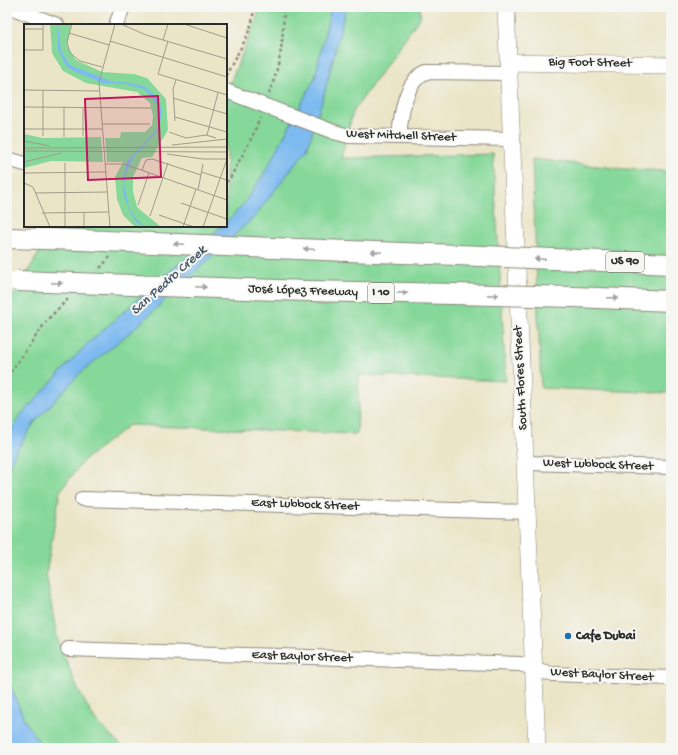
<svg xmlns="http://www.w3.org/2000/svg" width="678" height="755" font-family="'Gochi Hand',sans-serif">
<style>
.green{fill:#85d899;stroke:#588262}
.water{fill:#7dbaf0;stroke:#54728e}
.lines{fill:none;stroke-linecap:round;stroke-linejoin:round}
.minor-casing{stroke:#8b887a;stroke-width:16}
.major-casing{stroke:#8b887a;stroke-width:18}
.highway-casing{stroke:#8b887a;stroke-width:22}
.path{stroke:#8b887a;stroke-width:2.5;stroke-dasharray:3 3;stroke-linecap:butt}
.minor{stroke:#fff;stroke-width:14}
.major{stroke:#fff;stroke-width:17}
.highway{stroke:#fff;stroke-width:20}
.minor-bridge-casing{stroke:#8b887a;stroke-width:16;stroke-linecap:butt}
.highway-bridge-casing{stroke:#8b887a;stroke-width:22;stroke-linecap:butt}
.minor-bridge{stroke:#fff;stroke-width:14}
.highway-bridge{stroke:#fff;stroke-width:20}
.oneway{fill:#a0a0a0}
.poi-dot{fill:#1f6fb2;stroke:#f6f6f2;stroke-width:1.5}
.labels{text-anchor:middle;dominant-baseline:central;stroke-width:4;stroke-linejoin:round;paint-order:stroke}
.shield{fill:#f6f6f2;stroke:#686867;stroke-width:1}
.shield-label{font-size:12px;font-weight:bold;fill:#2b2b2b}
.street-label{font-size:13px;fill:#2b2b2b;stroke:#f6f6f2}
.poi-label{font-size:13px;font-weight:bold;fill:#2b2b2b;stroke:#f6f6f2;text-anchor:start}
.water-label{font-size:14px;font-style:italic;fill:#445666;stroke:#f6f6f2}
.inset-road{fill:none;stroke:#9e9b89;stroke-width:1}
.view{fill:#c2185b;fill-opacity:0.15;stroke:#c2185b;stroke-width:2}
.inset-edge{fill:none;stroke:#2b2b2b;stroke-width:2}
</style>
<rect width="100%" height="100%" fill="#f6f6f2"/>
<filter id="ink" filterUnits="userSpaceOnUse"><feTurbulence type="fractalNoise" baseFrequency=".025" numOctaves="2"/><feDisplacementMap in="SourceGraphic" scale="8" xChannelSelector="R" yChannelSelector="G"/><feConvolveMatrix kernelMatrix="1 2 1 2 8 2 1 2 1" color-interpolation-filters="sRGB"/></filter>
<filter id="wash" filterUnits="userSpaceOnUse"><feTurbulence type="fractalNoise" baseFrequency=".012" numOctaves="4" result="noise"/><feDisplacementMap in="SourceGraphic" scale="16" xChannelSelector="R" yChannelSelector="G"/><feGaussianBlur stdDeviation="0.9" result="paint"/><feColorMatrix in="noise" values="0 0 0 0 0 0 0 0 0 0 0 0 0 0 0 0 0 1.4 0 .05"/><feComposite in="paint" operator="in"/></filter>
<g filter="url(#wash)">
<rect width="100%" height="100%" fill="#ebe5c8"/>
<!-- green -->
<path class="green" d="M258,7H420V17L353,112L341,158L493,154L506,381L359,375L357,434L129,425L84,460L60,491L46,574L57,638L78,690L95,720L124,748H7V306L55,226H226V93L258,15Z
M532,159L624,169L671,171V393L541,388Z"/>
<!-- water -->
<path class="water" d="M331,7H346L325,91L307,149L254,217L134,329L80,373L34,423L15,453L7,472V437L20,416L87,344L222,226H226V222L243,205L268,167L315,77Z
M7,677L24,719L42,748H14L7,737Z"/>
</g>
<g filter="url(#ink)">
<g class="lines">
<defs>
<path id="minor" d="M10,7L57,25
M116,25L123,7
M349,136L511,139
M399,137C401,116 404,82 426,72L509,73
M7,159L25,164
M525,463L671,467
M82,499L527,512
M68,649L520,664L551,674L671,678"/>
<path id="major" d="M506,7C516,254 527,501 537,748
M508,62L671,65"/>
<path id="highway" d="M7,238L81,240
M348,251L457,255
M579,260L671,264
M307,291L454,294
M574,297L671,301"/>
</defs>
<!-- minor casing -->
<use href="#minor" class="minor-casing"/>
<!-- major casing -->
<use href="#major" class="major-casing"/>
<!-- highway casing -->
<use href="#highway" class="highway-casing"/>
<!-- path -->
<path class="path" d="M226,76C235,55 256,29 253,7
M269,94C281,62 283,41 284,7
M226,182L229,180L252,137L260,118
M100,268L110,257
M7,377L48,319L69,298"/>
<!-- minor -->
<use href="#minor" class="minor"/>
<!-- major -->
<use href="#major" class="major"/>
<!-- highway -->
<use href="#highway" class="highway"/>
<defs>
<path id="minor-bridge" d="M226,91L334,132L349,136"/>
<path id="highway-bridge" d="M81,240L348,251
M457,255L579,260
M18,281L307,291
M454,294L574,297"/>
</defs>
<!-- minor-bridge casing -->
<use href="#minor-bridge" class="minor-bridge-casing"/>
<!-- highway-bridge casing -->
<use href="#highway-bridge" class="highway-bridge-casing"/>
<!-- minor-bridge -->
<use href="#minor-bridge" class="minor-bridge"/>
<!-- highway-bridge -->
<use href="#highway-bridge" class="highway-bridge"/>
</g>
<!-- one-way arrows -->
<defs><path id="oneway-solid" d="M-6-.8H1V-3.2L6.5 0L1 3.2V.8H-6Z"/></defs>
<g class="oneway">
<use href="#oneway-solid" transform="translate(179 244) rotate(-178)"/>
<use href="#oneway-solid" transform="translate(309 249) rotate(-178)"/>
<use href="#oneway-solid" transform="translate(376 252) rotate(-178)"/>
<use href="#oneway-solid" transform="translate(540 259) rotate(-178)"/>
<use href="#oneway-solid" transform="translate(57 283) rotate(2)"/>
<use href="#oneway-solid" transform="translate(201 287) rotate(2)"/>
<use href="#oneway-solid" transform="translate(402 293) rotate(1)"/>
<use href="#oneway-solid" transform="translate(493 295) rotate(1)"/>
<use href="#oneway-solid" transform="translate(613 298) rotate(3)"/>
</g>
</g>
<!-- markers -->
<circle class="poi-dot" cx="568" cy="636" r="4"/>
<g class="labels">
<!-- shield labels -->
<g class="shield">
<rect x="606" y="252" width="38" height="20" rx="3"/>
<rect x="368" y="283" width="26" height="20" rx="3"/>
</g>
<g class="shield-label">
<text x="625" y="262">US 90</text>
<text x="381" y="293">I 10</text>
</g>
<!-- street labels -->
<g class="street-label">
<text transform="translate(590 63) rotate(1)">Big Foot Street</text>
<text transform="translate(401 136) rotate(2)">West Mitchell Street</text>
<text transform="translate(303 291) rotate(2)">José López Freeway</text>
<text transform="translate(521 378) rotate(-93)">South Flores Street</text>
<text transform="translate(598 465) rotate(2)">West Lubbock Street</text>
<text transform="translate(305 505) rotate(2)">East Lubbock Street</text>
<text transform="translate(302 657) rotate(2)">East Baylor Street</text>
<text transform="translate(602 675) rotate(3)">West Baylor Street</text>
</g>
<!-- poi labels -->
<g class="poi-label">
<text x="576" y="636">Cafe Dubai</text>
</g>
<!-- water labels -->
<g class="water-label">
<text transform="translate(169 281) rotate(-42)">San Pedro Creek</text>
</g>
</g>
<!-- overview -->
<g transform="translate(24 24)">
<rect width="203" height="203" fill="#ebe5c8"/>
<path d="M26,0L47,1L43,22L52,36L78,48L110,50L123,54L142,75L144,106L128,133L118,134L109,153V167L113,183L137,203H111L99,191L93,175L91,153L99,138H83L81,114H96L97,108H121L128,101L129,92L126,79L113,68L62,59L39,47L28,29ZM0,110L19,114L77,113L79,138L27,137L0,144Z" fill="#85d899"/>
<path d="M34,0L37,27L46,41L86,57L106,59L122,63L134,75L138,87L135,105L110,132L103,146L100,160L105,184L112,195L122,203L112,198L106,188L100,172L99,156L103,138L133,105L136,95L134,81L120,65L101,60L79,59L52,48L42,42L34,25Z" fill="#7dbaf0"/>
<path class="inset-road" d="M48,0L43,18L46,29L56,37L78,43M97,0L122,11L203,35M160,0L203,14M0,5H19M45,9L85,21M139,16L144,0M86,17L203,53M144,17L134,50L203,71M0,26H19V0M0,66L76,67M19,66V112M149,74L203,90M0,83L127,84M40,83V113M59,83V112M151,93L203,108M151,97L149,65L152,56M78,100H126M0,105H78M145,108L162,114L182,111L192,114M183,111L194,69M0,117L26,122M148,121L203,115M0,124L203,123M0,127L203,128M143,130L179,135H203M0,138L37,129M41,139V203M81,140H100L203,176M118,146L122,136L128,135L177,151M177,148L203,156M0,149L82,148M0,159L9,163L26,203M174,166L179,140M11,169L83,168M157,179L203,195M114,181L125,149M18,189L85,188M135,191L170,203M126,192L144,139M60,203V189M86,203L75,58L91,0M159,203L172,165M179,203L203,135"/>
<path class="view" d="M134,72L137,153L64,156L61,75Z"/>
<rect width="203" height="203" class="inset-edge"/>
</g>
<!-- margin -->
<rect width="678" height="755" fill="none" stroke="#f6f6f2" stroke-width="24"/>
</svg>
